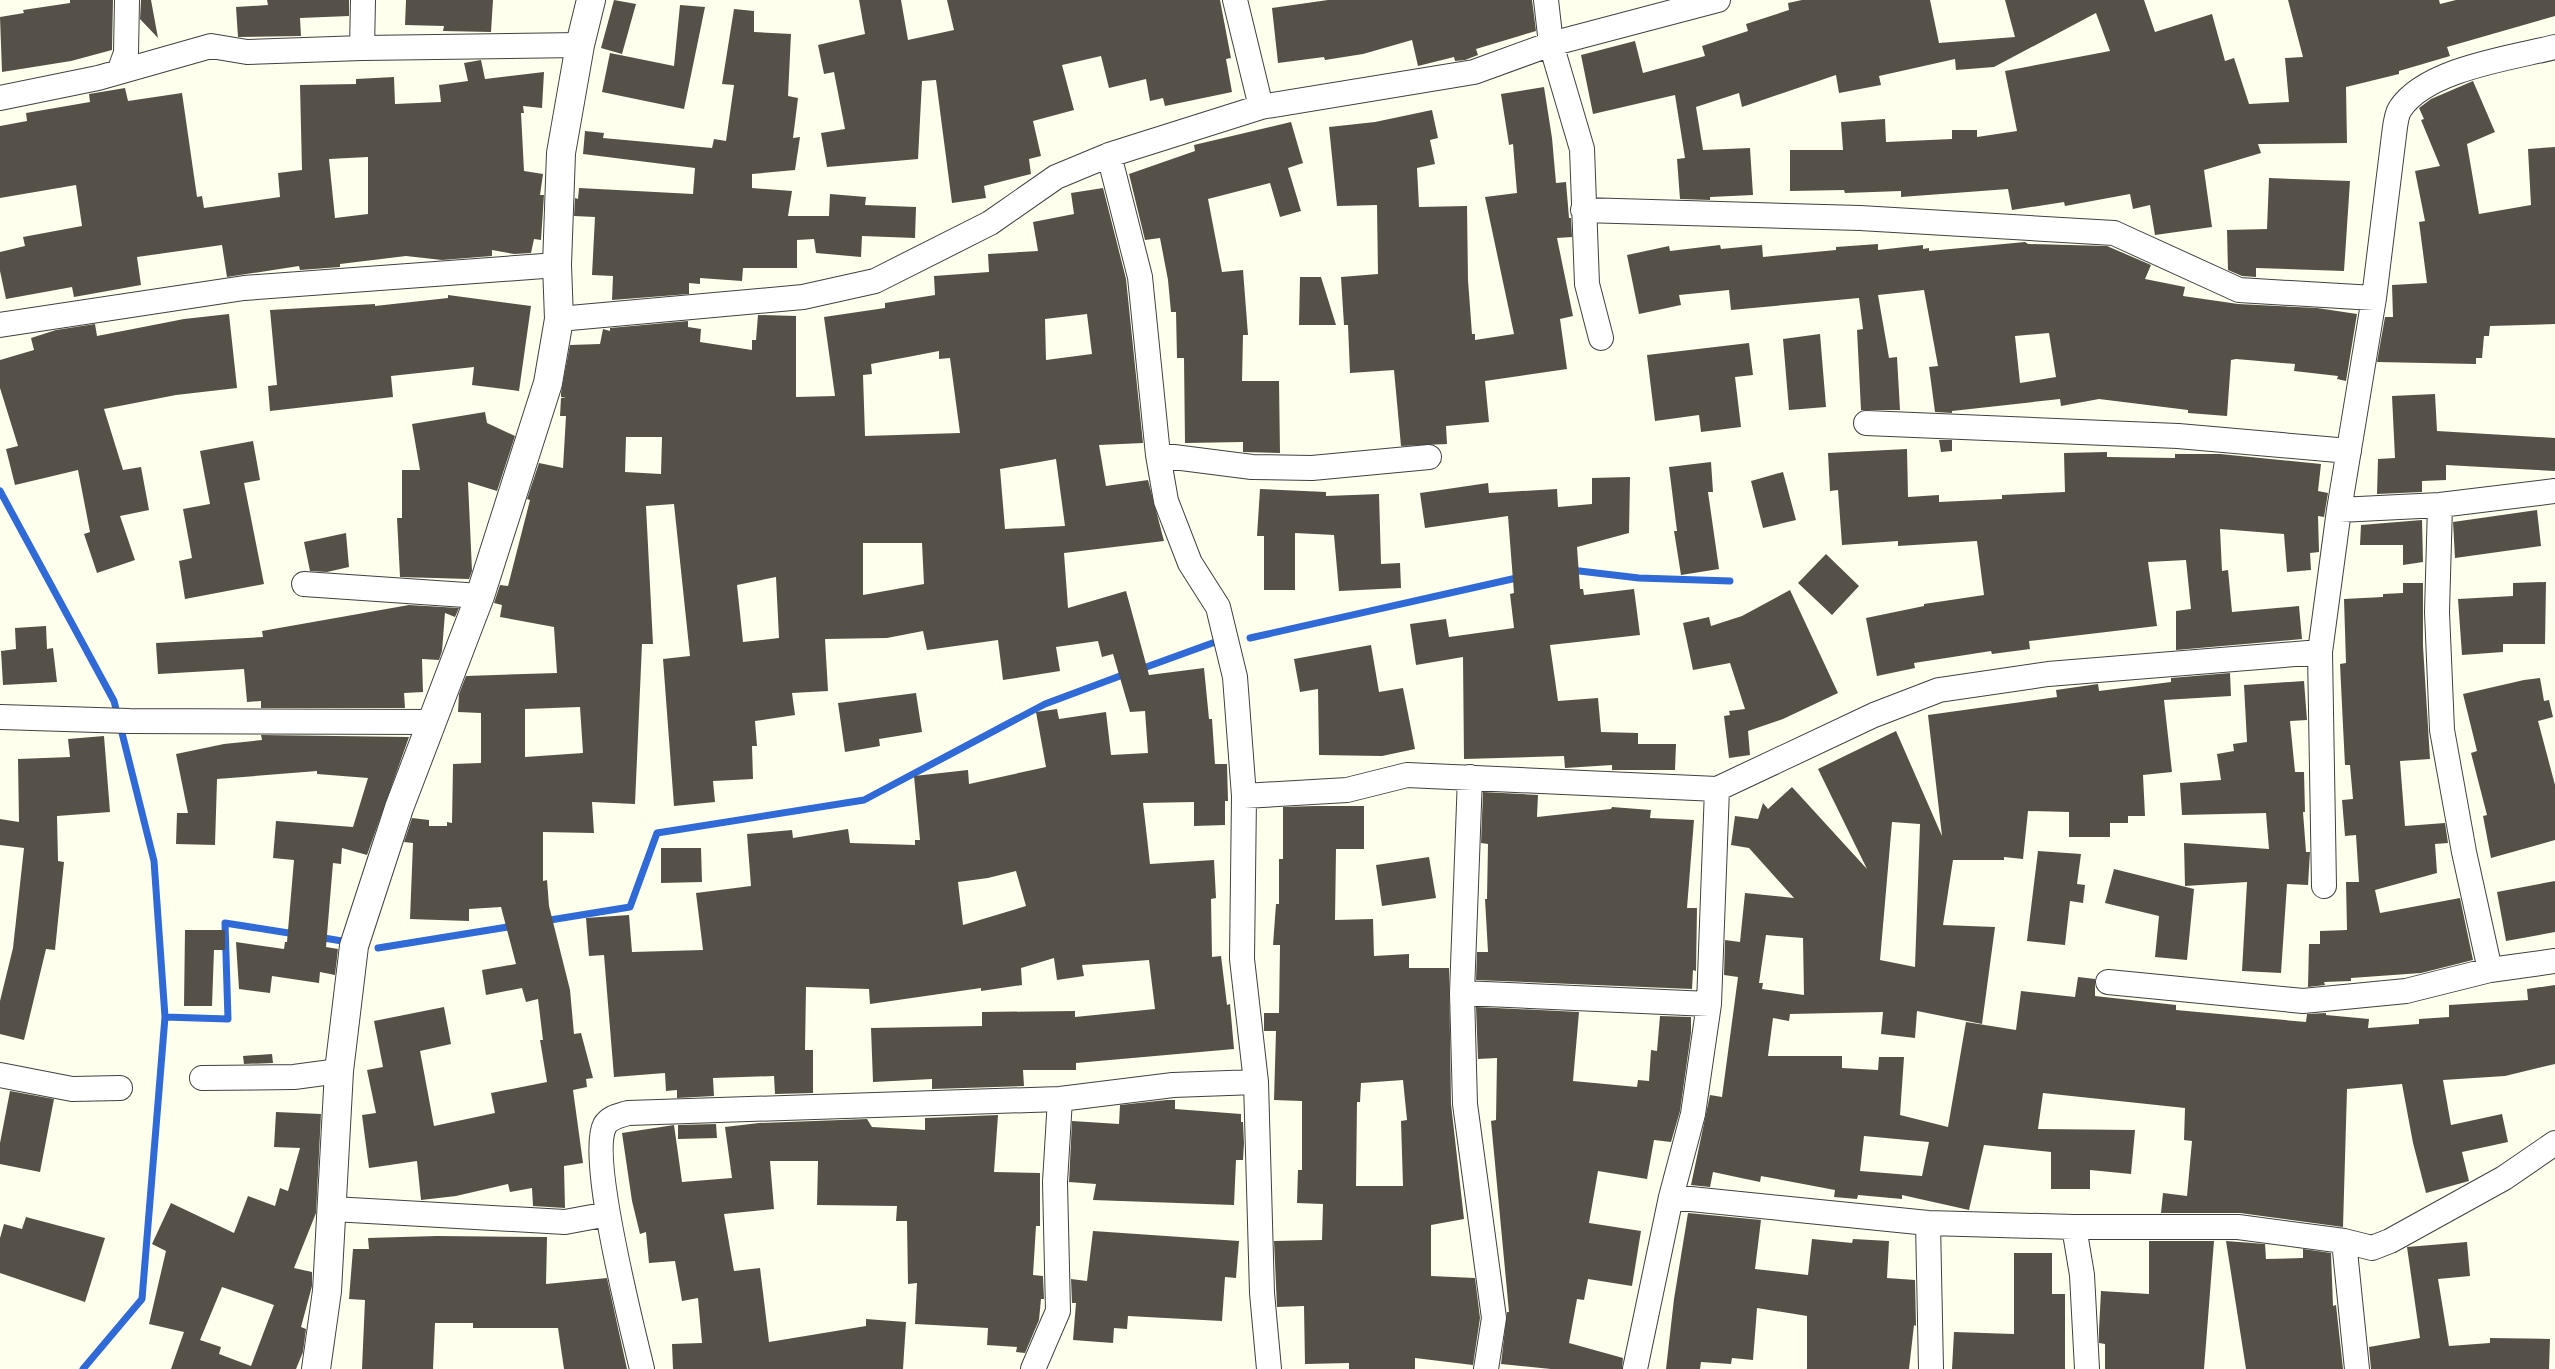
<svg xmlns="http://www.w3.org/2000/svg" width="2555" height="1369" font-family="Merriweather,serif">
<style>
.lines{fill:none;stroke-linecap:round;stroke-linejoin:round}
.stream{stroke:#2f6ad6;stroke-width:7}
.building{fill:#565148;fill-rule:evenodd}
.minor-casing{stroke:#404040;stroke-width:26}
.tertiary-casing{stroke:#404040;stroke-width:30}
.minor{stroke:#fff;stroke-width:24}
.tertiary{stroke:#fff;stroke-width:28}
</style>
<rect width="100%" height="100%" fill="#feffed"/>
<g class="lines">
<!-- stream -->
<path class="stream" d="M0,491L114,701L154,861L165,1017L142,1299L83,1369
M1571,570L1639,578L1730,581
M1250,638L1521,577
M1138,670L1218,641
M544,921L630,907L657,833L864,800L1045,704L1128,673
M318,937L342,941
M378,948L514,926
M165,1017L228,1019L225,923L295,934"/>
</g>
<!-- building -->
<path class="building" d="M70,0H113L112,50L71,61L2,72L0,17L24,13L23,10L70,3Z
M141,0H151L158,38L140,19Z
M267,0H349V16L300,18L301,36L238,37L236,7L268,5Z
M406,0H493L491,32L443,31L444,26L405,25Z
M614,0L636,4L622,54L601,48Z
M859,0H901L908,40L954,30L947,0H1220L1231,58L1226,59L1232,92L1165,106L1163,98L1150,101L1146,79L1109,88L1101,56L1062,65L1074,110L1033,121L1041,156L1029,159L1031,174L984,186L986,198L952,203L936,80L922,81L918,159L827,167L821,133L845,129L834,72L824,74L818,45L865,34Z
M1328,0H1532L1536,31L1476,49L1478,55L1465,60L1455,61L1454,57L1418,66L1412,40L1363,54L1325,60L1324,57L1278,63L1272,8Z
M1802,0H1930L1939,43L2015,37L2005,0H2144L2155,32L2212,14L2225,61L2234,58L2249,104L2289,102L2285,58L2303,57L2288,0H2439L2440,4L2456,0H2555V16L2447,47L2450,56L2399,71V74L2346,87L2347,143L2258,144L2261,153L2204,170L2212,227L2155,235L2150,205L2133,209L2130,194L2065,206L2064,202L2012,210L2008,189L1901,197V191L1845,193L1844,190L1790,191V150H1843L1841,122L1885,119L1886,142L1952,139V130H1977V137L2017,131L2005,71L2110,51L2096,13L1994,67L1956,70L1955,59L1879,76L1881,85L1839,93L1836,75L1742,107L1739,93L1696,107L1703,150L1750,148L1753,195L1710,197V200L1680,199L1677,159L1685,158L1675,95L1593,114L1581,55L1635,41L1643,73L1705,56L1702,46L1748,31L1746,24L1789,10L1788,3Z
M680,5L705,7L684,109L602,92L610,53L674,66Z
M734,9L754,11V32L791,34L788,96L798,98L793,138L800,137L795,170L752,174V188L792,191L788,216H829L830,194L866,197L865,205L916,207L915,238L862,236L861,257L816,253L814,239L797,240V268H743L742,281L700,278V284L689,283V294L612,300L613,276L592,275L595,217L574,216L575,198L578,199L579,188L693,194L695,168L583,154L585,131L604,133L603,138L712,148L714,139L726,141L734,85L722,84Z
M481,60L485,79L544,72L542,108L523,106L524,113H521L524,171L543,174L540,195H544L541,240L534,239L531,253L514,254L492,250V256L442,260L406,256L340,264V267L300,270L299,266L227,277L222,245L137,257L141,285L74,297L72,287L6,299L0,271V252L25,246L23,237L82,226L76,185L0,198V126L27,121L26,113L90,102L89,94L125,88L128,101L182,93L197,197L202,196L204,208L280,197L278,173L302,170L300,85L356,84V79L394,77L395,104L441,102L439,85L468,81L464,63ZM368,157V214L335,218L329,159Z
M2473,81L2495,132L2467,144L2479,214L2531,205L2528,149L2555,147V324L2490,326L2489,336H2484L2482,358H2476V364L2377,362L2385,317H2393L2392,285L2427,283L2419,222L2425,221L2415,171L2440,166L2421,120L2424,119L2419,108L2431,99Z
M1544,87L1552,138L1556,183L1566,182L1569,218H1571L1572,237L1557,238L1573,316L1560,319L1567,369L1485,381L1489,422L1446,426L1447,444L1401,446L1394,370L1350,373L1348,325H1344L1341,277L1378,274L1377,205L1337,206L1329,127L1375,122L1432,110L1438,138L1430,140L1435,164L1417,168L1419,207L1467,206L1468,280L1472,334H1475V340L1514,334L1485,197L1517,193L1513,144L1509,145L1501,94Z
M1291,122L1303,163L1288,168L1301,211L1280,217L1270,183L1208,199L1222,272L1243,270L1248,335H1243L1242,381H1279L1280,453L1243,452V442L1185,443L1184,358H1177L1176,312H1171L1168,280L1160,238L1145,240L1129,174L1195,151L1194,145Z
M2269,178L2350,181L2344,271L2256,268V277L2242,276L2228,270L2227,230L2267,229Z
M1103,188L1126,279L1143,443L1099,445L1106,486L1148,480L1164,541L1064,553L1068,608L1126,591L1149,675L1204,668L1209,719H1212L1215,764H1227L1228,801H1225V825L1194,826V802L1143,803L1150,864L1214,860L1216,898L1211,899L1212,957L1221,956L1227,1005L1230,1004L1234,1049L1076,1063V1070H1023L1024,1086L932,1089V1079L873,1082L871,1028L982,1026V1012L1075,1011V1017L1155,1009L1149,960L1082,965L1084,976L1057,980L1054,958L1021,968L1022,985L981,991V988L870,1004L869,989L806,987L805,1050H813V1093L775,1094L774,1076L713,1078L714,1096L677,1098V1090L666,1091L665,1073L614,1077L604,955L589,956L586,918L629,915L632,952L703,950L696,893L751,886L747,834L792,830L793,838L848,829L850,843L915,845V840H920L914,776L968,770L969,784L1046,767L1036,712L1057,709L1059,719L1106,712L1111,755L1148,753L1145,711L1130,712L1113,654L1102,657L1098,641L1056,647L1060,671L1003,680L998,640L927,650L923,631L887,638L825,639L828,691L792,693L795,715L755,721L757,746H752L753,779L713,781L715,802L674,806L663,659L690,656L674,504L646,506L653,644H642L635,804L592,802L594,833L543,832V881L547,880L549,906L570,990L574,1034L581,1033L593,1078L586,1079L587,1087L573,1090L583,1163L564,1166L565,1208L533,1206L532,1188L510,1192L508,1184L456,1196L421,1200L417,1161L369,1168L362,1115L376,1113L367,1070L383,1067L374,1021L444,1007L451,1044L420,1051L434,1126L495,1113L491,1093L547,1082L540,1040H543L538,999L526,1002L522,988L486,995L482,970L516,964L501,907L469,909V921L410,919L413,843L404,842L412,818L429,820V826H447V822L452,823L453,764L481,763V713L458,712L459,694L466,676L557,673L554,627L500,617L502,605L494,603L500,585L508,586L530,500L527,499L539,463L563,468L566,416H560L561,398H566L561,397V393L570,345L600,344L603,329L610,331V328L688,321V327L701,329L700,342L752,350V340H756L758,315L796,316V397L835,396L824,317L885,308V303L935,295L934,276L989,272L988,254L1038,251L1033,222L1074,214L1071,193ZM1087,314L1092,354L1046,360L1045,319ZM939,351V359L950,358L960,433L865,436L863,375L872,374L871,364ZM626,437H662L661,474L625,472ZM1056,459L1065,526L1005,529L1000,469ZM863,543H922L924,584L863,595ZM776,577L779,638L743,642L737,585ZM580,707L583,753L525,757V709ZM1016,871L1026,906L963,925L958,882L988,878Z
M2025,242L2028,244L2107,246L2151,265L2145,279L2185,287L2183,296L2238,304L2317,308L2357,314L2346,381L2337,379L2338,376L2294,371L2295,364L2236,359L2231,360L2227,416L2188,413V410L2099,399L2061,406L2060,399L1952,411V413L1935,412L1929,367L1938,366L1924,290L1878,295L1889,358L1897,357L1900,410H1861L1857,330L1863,329L1859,298L1731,310L1729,290L1679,295L1681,305L1639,314L1627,255L1669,246L1670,251L1720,245L1721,249L1762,245L1763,257L1836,250V247L1878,244V250L1923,245V249L1929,248V251ZM2049,333L2056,377L2020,383L2015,336Z
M1300,277H1321L1336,325H1299Z
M448,295L531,306L519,391L472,385L474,367L391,376L393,397L270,411L268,386L277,385L270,310L375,304V306L448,298Z
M229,314L237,388L176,395L104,409L123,470L141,467L149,510L120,516L135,560L97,573L84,534L90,532L78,470L15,485L6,449L18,446L0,388V360L34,350L31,338L56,330L95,324L97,336L184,319Z
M1820,334L1826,407L1789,410L1783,339Z
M1749,343L1753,375L1735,377L1741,427L1701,432L1699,415L1655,421L1647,355Z
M2435,394L2437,431L2555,438V471L2446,465V480L2422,481V492L2377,494L2378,459L2395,458L2392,396Z
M485,412L487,423L515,436L497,491L468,482L472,571L469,579L400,577L397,518H402V470H420L412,424Z
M1939,440H1952V451L1941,452Z
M253,441L260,480L244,483L264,584L185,599L179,561L192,558L183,509L210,504L200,451Z
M1907,449L1908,497L1939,495V502L2002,499V495L2065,492L2064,453L2107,452V457L2175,458V454H2220L2321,464L2318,491L2328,493L2324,517L2318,516L2319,552L2310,553L2311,570L2287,572L2284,534L2220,529L2222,571L2228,570L2232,612L2299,606L2302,639L2176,650V611L2191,609L2186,560L2148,562L2157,626L2029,641L2030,649L1992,654L1991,651L1914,663L1915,668L1877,676L1866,618L1924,606V604L1984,595L1977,541L1898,546V541L1842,545L1838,490L1830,491L1828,453Z
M1711,462L1713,492H1708L1719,569L1681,575L1674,531H1677L1669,467Z
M1783,472L1796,520L1763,528L1751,481Z
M1630,477L1629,533L1577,547L1580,589H1583L1584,595L1634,589L1640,635L1550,645L1558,701L1598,698L1601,732L1638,733V744H1676L1675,770H1612V765L1565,768L1564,756L1464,759L1463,657L1416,665L1410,624L1446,619L1449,637L1514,628L1510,594L1514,593L1508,516L1425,528L1420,493L1488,483L1489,493L1557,489L1558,507L1592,504V478Z
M1260,489L1326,492V496L1379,494L1381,564L1400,563L1401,588L1339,591L1334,535L1295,533V590H1264V536H1257Z
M2537,510L2541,546L2455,558L2453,522Z
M2422,520L2423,562L2403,565V545H2360L2361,525Z
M346,533L349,567L327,572L310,571L304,542Z
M1826,554L1859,586L1832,615L1798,583Z
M2546,582L2545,644H2503V652L2462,655L2458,599L2513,596V583Z
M2403,583H2423V646L2430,759L2400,761L2405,826L2445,823L2448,843L2435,844L2437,873L2375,890L2380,913L2460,898L2473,960L2421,973L2351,978V981L2324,982L2325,985L2308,987L2309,944H2320V931L2347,930L2346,882H2359L2356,835L2345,836L2342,800L2353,799L2350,765H2345L2343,726L2340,664L2346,663L2344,599L2383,597V594L2403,593Z
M1790,590L1838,693L1783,719L1748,731L1750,755L1729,758L1724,716L1730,715L1729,711L1745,709L1730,663L1693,670L1683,623L1709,617L1711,626L1742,616Z
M409,605L459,608L455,617L445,613L442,651L439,660L422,659L423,692L404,693L405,708H261V701L247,702L244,669L158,674L156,643L263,637L262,631Z
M46,626L47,649L53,648L57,682L3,685L1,651L16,649L15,628Z
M1371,645L1379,692L1403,688L1415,749L1382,756L1319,755L1318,689L1300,692L1294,659Z
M2230,673L2231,696L2164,700L2172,772L2143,775L2145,816H2128V823H2110V837H2069V812L2028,811L2023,859L2004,857V860H1953L1943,925L1995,927L1982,1024L1917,1011L1915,1038L1881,1034L1883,1012L1790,1014L1789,1021L1773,1018L1768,1056H1842V1068L1878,1070L1879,1057H1904L1900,1115L1948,1127L1966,1022L2016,1030L2021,991L2075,997L2078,977L2095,979V996L2176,1005V1010L2306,1022L2307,1014L2326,1013V1015L2369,1019L2368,1028L2419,1024V1019L2449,1017V1005L2528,1000L2527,989L2555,985V1064L2505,1076L2443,1080L2451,1125L2502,1114L2508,1142L2462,1152L2469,1181L2426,1193L2413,1143L2402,1084L2347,1089L2343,1227L2240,1213H2161L2163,1193L2187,1196L2192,1141L2184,1140L2185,1108L2043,1093L2038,1129L2135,1130L2131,1174L2090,1170V1189H2051V1152L1984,1145L1969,1210L1902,1195V1199L1858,1195L1857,1199L1834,1197L1835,1190L1761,1176L1760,1182L1713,1172L1710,1187L1691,1185L1710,1095L1722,1097L1738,977L1724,975L1725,940L1740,942L1745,893L1794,898L1749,848L1731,845L1735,816L1758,819L1763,803L1768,809L1792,787L1867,869L1818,769L1896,731L1942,836L1928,715L2057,697L2056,690L2098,684L2099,691L2171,682V678ZM1892,822L1920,824L1915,967L1880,960ZM1766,935L1803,938L1804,995L1762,989L1763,983H1759ZM1864,1136L1929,1142L1922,1176L1860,1171Z
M2540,678L2544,701L2549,700L2553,717L2538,721L2555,785V840L2491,858L2483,816L2487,815L2471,753L2477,751L2463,694L2524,680Z
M2304,681L2307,720L2290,721L2295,772H2304L2305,812H2303L2306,852H2310L2308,885L2287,884L2281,973L2242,971L2247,882L2185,886L2184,843L2269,849L2266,813L2182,815L2180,783L2221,780L2217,754L2234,751L2233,744L2247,742L2244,685Z
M916,693L922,732L879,739L880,746L845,752L838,703Z
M261,735L409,737L367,855L342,848L341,864L333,863L326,947L338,949L335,975L320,972L319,983L272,976L270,993L239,989L236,942L284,949L285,942H287L294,860L273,858L276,821L353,827L368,778L317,774V771L217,779L215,845L176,844L177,813H188L176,754L224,744L262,740Z
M104,736L110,812L57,816L58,861L64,862L55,950L46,949L24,1040L0,1034V1001L13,948L24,848L0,845V819L19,822L18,759L70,757L68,739Z
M1483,792L1538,795L1537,817L1611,809L1612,807L1651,810L1650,818L1694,820L1687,908H1697L1696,971L1693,970L1692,989L1476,980L1477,952H1488L1485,899H1487L1488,844L1481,843Z
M1315,806H1364V849H1336L1335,920L1373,919L1374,956L1409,954V968H1449L1451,1104L1464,1219L1431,1225V1276L1475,1278L1480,1318L1473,1365L1415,1358V1369H1349V1363L1305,1364L1304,1306L1277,1307L1274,1241L1322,1240L1323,1204L1297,1203L1298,1170H1302V1101L1274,1100L1276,1031H1264V1013H1279L1280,945H1273L1276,904H1279V859H1283V807ZM1403,1080L1407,1120L1401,1121L1403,1186H1356L1357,1102H1360L1361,1083Z
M661,848H701L702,882L661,883Z
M2038,851L2081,854L2077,884L2085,885L2083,903L2070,901L2065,945L2027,941Z
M1429,857L1436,898L1382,906L1376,865Z
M2114,869L2194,889L2187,960L2155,957L2159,916L2105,903Z
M2555,881V932L2506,941L2497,892Z
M185,930H225V950H214L212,1006H184Z
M1476,1007L1579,1012L1573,1081L1637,1087L1638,1080L1649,1081L1651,1050L1657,1051L1660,1016L1691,1017V1033L1680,1111L1671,1142L1654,1140L1647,1179L1598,1171L1589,1223L1641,1231L1632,1286L1588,1279L1584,1300L1577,1299L1569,1343L1623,1358L1622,1369H1551L1501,1364L1507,1312H1509L1491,1121L1496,1120L1497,1058L1478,1059Z
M272,1054L273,1063L244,1064L243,1056Z
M10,1091L54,1099L40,1172L0,1164V1143Z
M1167,1100H1175V1109L1241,1114V1122H1243L1244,1143L1243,1160H1236L1234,1205L1093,1200L1096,1184L1069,1182L1072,1121L1119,1124L1120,1105Z
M276,1112L321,1114L316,1213L294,1268L312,1272V1286L301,1327L306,1329L303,1352L296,1369H171L184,1332L149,1324L166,1251L152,1244L171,1203L234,1233L248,1196L275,1206L280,1188L288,1191L300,1148L274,1147ZM222,1287L274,1305L251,1366L219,1354L221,1347L200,1340Z
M998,1115L994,1172L1040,1173V1226H1036L1033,1275L1043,1276L1044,1299H1041L1039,1320L1025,1353L1016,1352L1017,1347L987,1345L988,1328L915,1324L917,1283L908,1284L907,1221H896L897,1206L817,1205L818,1161H770L774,1209L724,1214L734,1271L760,1268L769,1342L866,1326V1319L906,1322L903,1369H673L672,1344L702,1343L698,1298L682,1301L675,1261L649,1263L646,1232L640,1234L632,1201L622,1133L674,1125L682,1182L732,1178L725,1127L759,1123L867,1119L872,1127L925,1130V1118Z
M716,1124L717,1138L678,1139V1125Z
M1688,1213L1761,1220L1755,1269L1808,1275L1812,1239L1852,1243L1853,1239L1889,1241L1887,1278L1915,1280L1916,1326L1914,1325L1909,1369H1807V1316L1757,1308L1753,1360L1732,1358L1731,1364L1701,1362L1700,1369H1666L1674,1299Z
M26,1217L105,1238L85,1302L0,1273V1238L4,1224L22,1229Z
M1093,1231L1239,1241L1236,1278L1225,1277L1222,1321L1128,1316L1127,1329L1114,1328L1113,1343L1073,1340L1076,1303H1072L1071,1279L1087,1281Z
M437,1236L547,1237L546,1284L607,1278L627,1369H564L558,1328H473V1323H435L433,1369H362L365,1300L349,1299L353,1249H369L368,1238Z
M2149,1241H2214L2204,1369H2105V1344L2099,1343V1330L2101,1291L2149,1294Z
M2226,1241L2265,1244L2266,1259L2303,1258V1249L2331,1253L2333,1306L2336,1305L2343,1369H2246Z
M2467,1242L2470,1276L2438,1279L2449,1346L2490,1343V1338L2550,1339L2549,1369H2371L2369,1347L2420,1338L2407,1247Z
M2014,1253H2052V1294H2065V1369H1952L1954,1332L2014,1334Z"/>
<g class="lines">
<defs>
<path id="minor" d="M1235,0L1261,107
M1546,0L1551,44L1582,149L1587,284L1601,338
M362,48L363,0
M119,72L126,53L127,0
M0,98L98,78L211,46L247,52L362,48L580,45
M1109,155L1140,277L1158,455L1166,501L1190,563L1218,607L1235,677L1244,796L1242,959L1256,1082L1262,1293L1269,1369
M1583,210L1860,218L2114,233L2239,290L2374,298
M559,319L803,297L875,281L990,223L1056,177L1109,155L1261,107L1474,72L1551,44L1718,0
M0,325L244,288L557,265
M1866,423L2178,436L2349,451
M1158,455L1252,467L1312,468L1429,457
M2440,505L2437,612L2442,730L2464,852L2490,970
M2339,510L2440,505L2555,491
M304,584L480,596
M0,717L129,721L433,722
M1470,777L1462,993L1465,1104L1494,1318L1486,1369
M1244,796L1347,790L1407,775L1717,789L1874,715L1939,690L2048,674L2320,652
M2324,886L2320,652L2339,510L2374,298L2394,135C2395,127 2396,115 2400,109C2426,69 2511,58 2555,47
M2108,982L2303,1001L2406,991L2490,970L2555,961
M1462,993L1709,1004
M0,1075L72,1089L120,1088
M202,1078L294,1077L339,1071
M1671,1197L1928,1223L2074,1227H2238L2344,1241L2372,1248L2390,1241L2504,1178L2555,1143
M333,1209L565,1222L608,1214
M1928,1223L1931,1369
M2074,1227L2082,1275L2087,1369
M2344,1241L2357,1369
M642,1369C632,1327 588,1156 605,1125C610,1117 619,1116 628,1113L1060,1099L1173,1085L1256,1082
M1033,1369L1058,1311L1055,1182L1060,1099
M1635,1369L1671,1197L1693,1114L1709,1004L1717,789"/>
<path id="tertiary" d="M316,1369L327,1291L339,1071L354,946L399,808L480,596L548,383L559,319L557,265L561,153L580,45L591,0"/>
</defs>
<!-- minor casing -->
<use href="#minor" class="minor-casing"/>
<!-- tertiary casing -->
<use href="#tertiary" class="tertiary-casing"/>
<!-- minor -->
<use href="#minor" class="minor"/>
<!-- tertiary -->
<use href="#tertiary" class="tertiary"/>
</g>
</svg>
